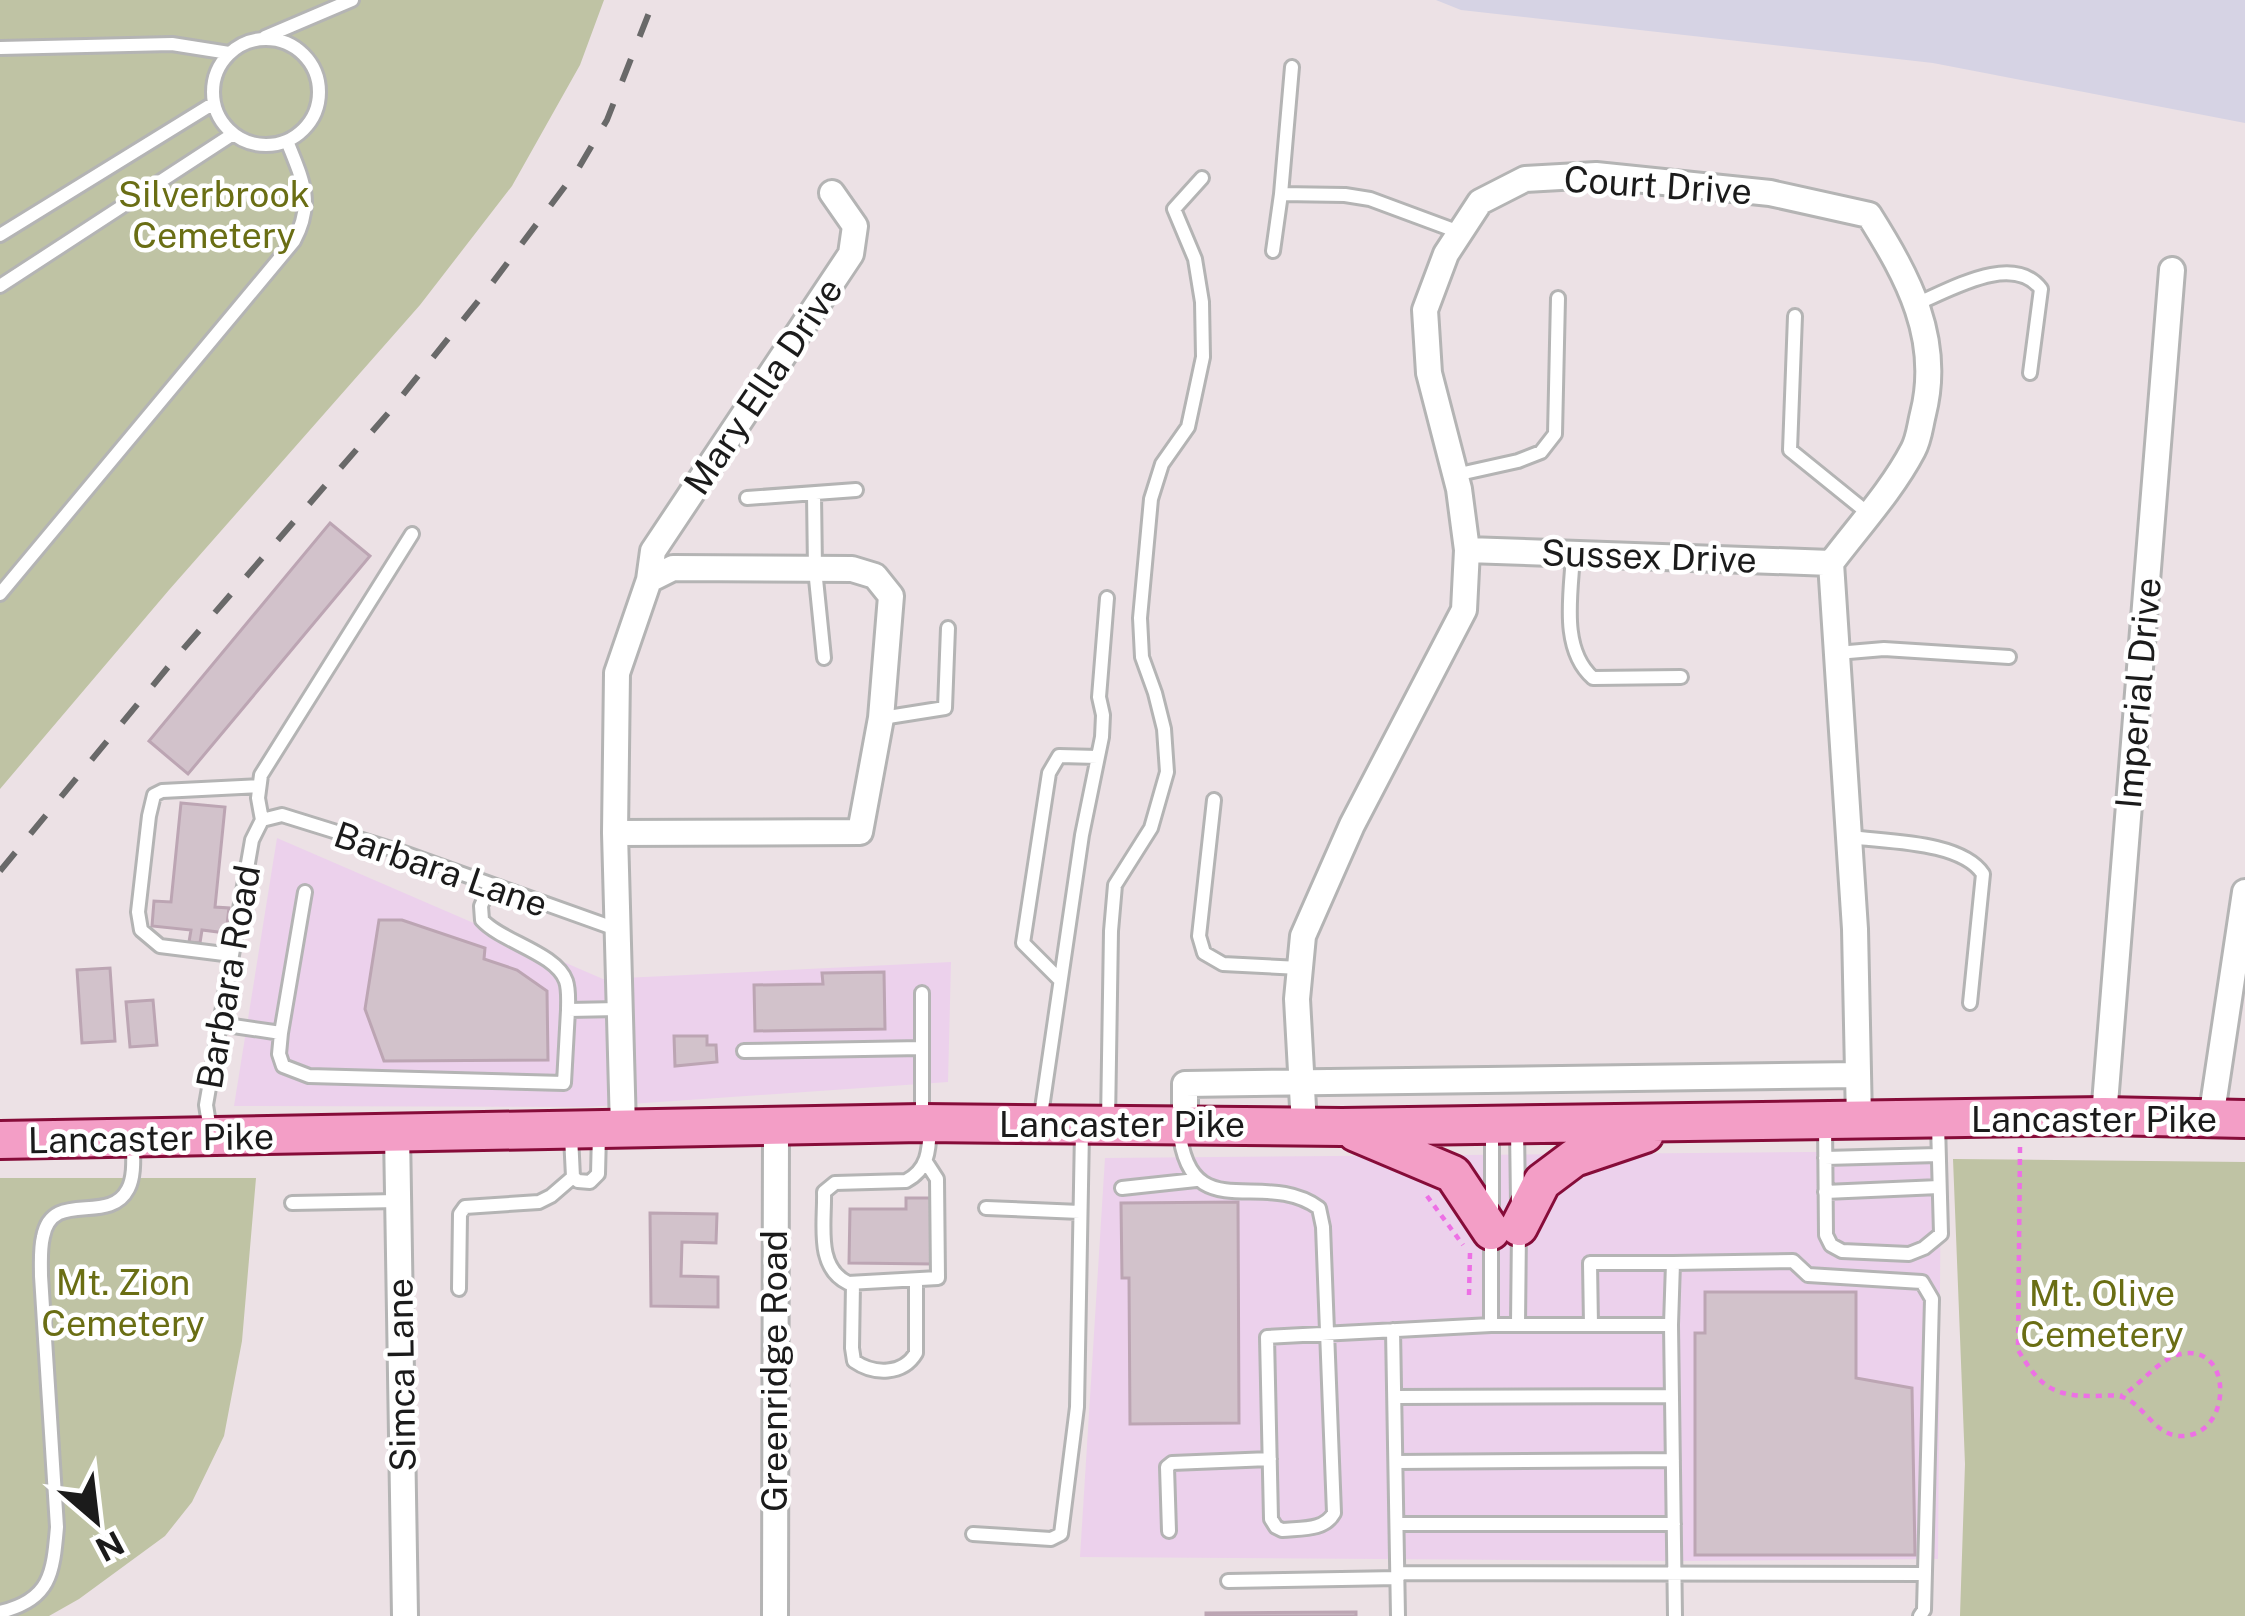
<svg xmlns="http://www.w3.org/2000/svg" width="2245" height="1616" font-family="'Public Sans',sans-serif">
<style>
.commercial{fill:#ecd1ec}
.industrial{fill:#d6d3e4}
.cemetery{fill:#bfc3a4}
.building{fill:#d2c2cb;stroke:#bca5b3;stroke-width:3}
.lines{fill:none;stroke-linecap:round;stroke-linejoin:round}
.lane-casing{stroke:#b4b4b4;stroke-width:18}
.street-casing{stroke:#b4b4b4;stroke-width:30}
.primary-casing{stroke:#860c39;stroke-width:42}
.path{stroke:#ed70e5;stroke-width:4.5;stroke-dasharray:6 6;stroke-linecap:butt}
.lane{stroke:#fff;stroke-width:12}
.street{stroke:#fff;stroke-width:24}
.primary{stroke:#f39ec6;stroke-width:36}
.rail{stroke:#696969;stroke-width:6;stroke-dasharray:24 24;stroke-linecap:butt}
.labels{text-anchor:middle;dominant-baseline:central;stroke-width:9;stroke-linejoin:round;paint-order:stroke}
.street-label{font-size:36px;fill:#1b1b1b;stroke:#fff}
.park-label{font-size:36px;fill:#6a6e14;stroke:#fff}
</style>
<rect width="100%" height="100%" fill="#ece1e5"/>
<!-- commercial -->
<path class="commercial" d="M277,838L603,979L951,962L948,1082L587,1107L234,1106Z
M1941,1151L1938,1559L1679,1561L1080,1557L1105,1158Z"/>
<!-- industrial -->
<path class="industrial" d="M1436,0H2245V123L1933,63L1461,10Z"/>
<!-- cemetery -->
<path class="cemetery" d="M0,0H604L580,65L512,186L420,305L169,590L0,789Z
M1953,1159L2245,1162V1616H1960L1965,1464Z
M0,1178H256L242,1341L224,1436L192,1502L165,1536L79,1599L49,1616H0Z"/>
<!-- building -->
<path class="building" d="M330,523L370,556L188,774L149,741Z
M181,803L225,807L215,907L229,908L226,933L202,930L200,943L189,942L191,930L152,926L154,901L171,902Z
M379,920H402L485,948L484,959L517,970L547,991L548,1060L384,1061L365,1009Z
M110,968L115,1041L82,1043L77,970Z
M884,972L885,1029L755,1031L754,985L823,984L822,973Z
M153,1000L157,1045L130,1047L126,1002Z
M674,1036H707V1045H716L717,1062L675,1066Z
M906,1198H934L933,1264L849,1263L850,1209H906Z
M1238,1202L1239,1423L1130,1424L1129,1278H1122L1121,1203Z
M650,1213L717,1214L716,1243L682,1242L681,1276L718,1277V1307L651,1306Z
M1705,1292H1856V1378L1912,1388L1915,1555H1695V1333H1705Z
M1356,1612V1616H1206V1613Z"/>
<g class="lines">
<defs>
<path id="lane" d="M265,37L352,0
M213 92a53 53 0 1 1 106 0a53 53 0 1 1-106 0Z
M0,48L172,44L229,53
M1292,67L1281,194L1345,195L1370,199L1459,232
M0,235L214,103
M1273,251L1281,194
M0,286L233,134
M1916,304C1950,290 2013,252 2041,289L2030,373
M1795,316L1790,450L1869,514
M1455,475L1518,461L1541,452L1555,434L1558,298
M814,494L815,569L824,658
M747,498L856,490
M1573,555C1571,594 1560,649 1593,678L1681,677
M0,594L294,241C315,202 302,179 287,141
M1837,653L1884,649L2009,657
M882,718L945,708L948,628
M1214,800L1199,936L1204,953L1223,964L1300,968
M262,820L282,815L401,852L619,930
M262,820L258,798L261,775L412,534
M1850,837C1887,842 1961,841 1983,874L1970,1003
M490,885L481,906L482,920C502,942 556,953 566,981C569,990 568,1001 568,1010
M232,955L160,946L141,930L138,912L149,816L154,795L162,791L259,786
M1060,980L1023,943L1049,773L1059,756L1098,757
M922,993V1121
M220,1024L281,1033L305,892
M281,1033L279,1054L283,1066L309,1076L564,1083L568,1010L619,1009
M744,1051L922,1048
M1040,1122L1082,835L1102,737L1103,715L1099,697L1107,598
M1108,1122L1111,931L1115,885L1151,828L1167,772L1164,729L1155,693L1142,657L1140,618L1151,499L1162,464L1188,427L1203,357L1202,302L1195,259L1174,209L1202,178
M1825,1122L1826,1235L1831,1245L1842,1251L1909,1254L1924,1248L1941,1234L1938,1124
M1179,1128C1189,1230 1262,1167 1319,1208L1323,1227L1334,1513C1324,1531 1301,1528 1282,1530L1276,1527L1271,1519L1267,1337L1491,1325H1671L1673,1263L1793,1261L1808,1275L1922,1282L1932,1299L1924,1610L1920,1616
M1517,1128L1518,1203
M210,1130L206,1105L252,840L262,820
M571,1136L573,1177L578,1181L590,1182L598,1174L599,1134
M1825,1158L1938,1155
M926,1162L937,1179L938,1278L848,1283C815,1267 825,1223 824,1192L835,1183L906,1181C929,1169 929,1149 930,1126
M1122,1188L1196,1180
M1825,1192L1939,1187
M292,1203L398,1201
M986,1208L1080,1212
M1492,1214V1127
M853,1283L852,1348L854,1361C874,1375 903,1375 916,1353V1280
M459,1289L460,1214L465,1207L539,1202L551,1196L573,1177
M1518,1324L1519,1230
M1491,1325V1235
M1591,1325L1590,1263H1673
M1671,1325L1675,1616
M1393,1330L1398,1616
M1395,1397L1672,1396
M1396,1462L1673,1460
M1397,1524H1674
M1169,1531L1167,1467L1172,1463L1270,1459
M973,1534L1051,1539L1061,1534L1077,1407L1082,1131
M1398,1573L1925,1574
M1228,1581L1398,1578
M0,1612C51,1600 53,1573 57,1527L41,1276C41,1263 40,1249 43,1237C52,1188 109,1226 128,1189C135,1176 133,1156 133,1141"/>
<path id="street" d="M1467,550L1831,563
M673,568L852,569L875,576L891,596L881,718L860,832L615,833L617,673L649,580Z
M649,580L653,551L851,254L855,226L832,193
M615,833L623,1128
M2104,1116L2172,270
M2211,1119L2245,892
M1185,1124V1084L1858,1075
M1304,1125L1297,999L1303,936L1352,825L1464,610L1467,550L1459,489L1429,373L1425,310L1446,254L1480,202L1525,179L1596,175L1770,193L1869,215C1908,277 1942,339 1923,414C1920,426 1919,439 1913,450C1892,490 1859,526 1831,563L1855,929L1859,1120
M397,1133L405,1616
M775,1616L776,1126"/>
<path id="primary" d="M1356,1133L1453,1174L1491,1231
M0,1140L922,1123L1342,1127L2104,1116L2245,1119
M1519,1227L1542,1182L1574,1158L1645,1134"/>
</defs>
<!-- lane casing -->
<use href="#lane" class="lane-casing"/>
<!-- street casing -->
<use href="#street" class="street-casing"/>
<!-- primary casing -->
<use href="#primary" class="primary-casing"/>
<!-- path -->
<path class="path" d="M2020,1147L2018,1350C2038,1383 2050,1396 2091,1396C2099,1396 2111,1395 2119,1396C2144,1402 2153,1435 2180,1436C2232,1438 2235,1343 2181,1354C2159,1358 2141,1385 2121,1396
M1427,1196L1463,1245
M1469,1295L1470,1253"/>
<!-- lane -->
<use href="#lane" class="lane"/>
<!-- street -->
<use href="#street" class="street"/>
<!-- primary -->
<use href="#primary" class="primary"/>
<!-- rail -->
<path class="rail" d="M0,871L178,655L390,411L487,290L578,169L607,120L654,0"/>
</g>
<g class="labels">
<!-- street labels -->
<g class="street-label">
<text transform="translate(1658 185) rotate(4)">Court Drive</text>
<text transform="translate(763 386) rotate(-56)">Mary Ella Drive</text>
<text transform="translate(1649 556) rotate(2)">Sussex Drive</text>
<text transform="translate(2138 693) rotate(-85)">Imperial Drive</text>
<text transform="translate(441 869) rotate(19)">Barbara Lane</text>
<text transform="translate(228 977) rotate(-80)">Barbara Road</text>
<text x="2094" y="1119">Lancaster Pike</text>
<text x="1122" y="1124">Lancaster Pike</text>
<text transform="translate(151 1138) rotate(-1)">Lancaster Pike</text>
<text transform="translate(774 1371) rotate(-90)">Greenridge Road</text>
<text transform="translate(401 1375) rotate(-91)">Simca Lane</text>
</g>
<!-- park labels -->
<g class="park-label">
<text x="214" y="194">Silverbrook<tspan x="214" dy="41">Cemetery</tspan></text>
<text x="123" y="1282">Mt. Zion<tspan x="123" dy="41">Cemetery</tspan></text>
<text x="2102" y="1293">Mt. Olive<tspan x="2102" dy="41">Cemetery</tspan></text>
</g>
</g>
<!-- north arrow -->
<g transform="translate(96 1520) rotate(152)" stroke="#ffffff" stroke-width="9" paint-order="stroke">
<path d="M0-9L21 45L0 30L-21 45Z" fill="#1b1b1b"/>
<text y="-18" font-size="33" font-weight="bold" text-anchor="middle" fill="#1b1b1b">N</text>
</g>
</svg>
